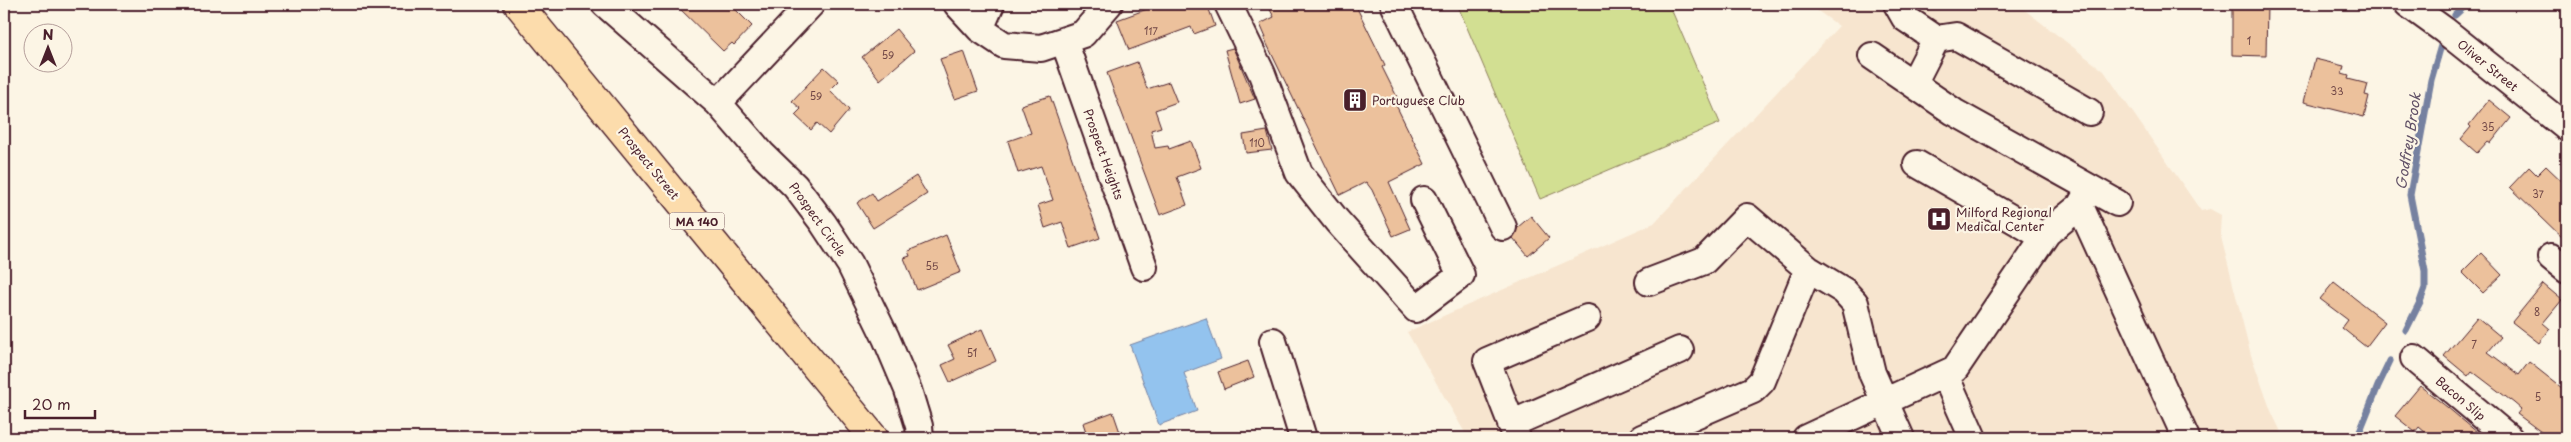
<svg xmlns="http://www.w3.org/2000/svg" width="2571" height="442" font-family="'Playpen Sans',sans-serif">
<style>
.built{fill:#f7e5cf}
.green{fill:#d2df92;stroke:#8e7f5e}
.water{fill:#93c3ee;stroke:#7681a0}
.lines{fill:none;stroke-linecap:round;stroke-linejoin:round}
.stream{stroke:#7681a0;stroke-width:7}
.building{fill:#ecc19c;stroke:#4a1f2b}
.minor-casing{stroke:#4a1f2b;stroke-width:30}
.major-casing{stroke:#4a1f2b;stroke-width:31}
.minor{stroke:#fcf5e5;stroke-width:26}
.major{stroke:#fcdcac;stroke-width:28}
.labels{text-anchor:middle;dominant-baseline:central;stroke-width:4.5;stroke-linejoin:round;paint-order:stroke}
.number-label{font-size:10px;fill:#724847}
.shield{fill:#fcf5e5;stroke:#7f5f63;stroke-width:1}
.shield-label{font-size:11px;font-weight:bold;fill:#4a1f2b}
.street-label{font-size:12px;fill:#4a1f2b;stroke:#fcf5e5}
.poi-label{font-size:12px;fill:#4a1f2b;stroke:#fcf5e5;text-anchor:start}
.water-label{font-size:14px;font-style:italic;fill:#605066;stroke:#fcf5e5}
</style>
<rect width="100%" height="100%" fill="#fcf5e5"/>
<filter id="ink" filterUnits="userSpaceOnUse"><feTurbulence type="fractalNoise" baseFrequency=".02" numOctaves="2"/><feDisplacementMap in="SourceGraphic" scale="10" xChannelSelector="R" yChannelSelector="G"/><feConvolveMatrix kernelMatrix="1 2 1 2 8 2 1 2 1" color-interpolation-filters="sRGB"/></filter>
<g filter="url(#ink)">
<!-- built -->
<path class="built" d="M1808,4H2017L2104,71L2201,211L2210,209L2221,215L2220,233L2251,355L2271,411L2284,438H1468L1407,332L1654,223L1839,26Z"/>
<!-- green -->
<path class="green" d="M1457,4H1669L1720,123L1540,199Z"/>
<!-- water -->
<path class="water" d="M1206,318L1221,359L1184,373L1197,411L1159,425L1130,345Z"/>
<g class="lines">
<!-- stream -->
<path class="stream" d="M2455,15L2467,4
M2406,330L2420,302L2425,288V271L2410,195L2431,80L2442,42
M2357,438L2378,386L2390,361"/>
</g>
<!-- building -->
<path class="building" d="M675,4H730L752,26L734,45L732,43L723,51Z
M1161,4H1207L1215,26L1194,34L1191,27L1129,50L1117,20Z
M1267,4H1355L1385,65L1382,67L1398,99L1394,101L1425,164L1389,182L1410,229L1393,236L1372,190L1366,182L1340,195L1264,38H1266L1260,24L1274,17Z
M2232,4H2267L2266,56L2232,55Z
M896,29L914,51L880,80L862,57Z
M1233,48L1255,99L1240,104L1225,50Z
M964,51L978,91L955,99L940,59Z
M2315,59L2344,66L2342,74L2349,76L2348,79L2368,84L2365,95L2369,96L2364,117L2304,102Z
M1137,62L1147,89L1169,82L1177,102L1155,110L1161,127L1151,130L1155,148L1168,146L1169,149L1191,141L1201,168L1177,177L1187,205L1160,215L1107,73Z
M824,67L839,81L830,90L849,110L829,134L817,123L811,130L795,115L801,109L792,101Z
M1050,96L1100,238L1071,248L1062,222L1045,228L1038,205L1053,200L1041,166L1018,173L1008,141L1031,133L1021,105Z
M2489,100L2511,118L2491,143L2488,141L2477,153L2461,139L2471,127L2469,125Z
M1267,131L1272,150L1246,153L1243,135Z
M2546,166L2567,186V242L2510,187L2529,167L2537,175Z
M916,176L927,194L873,228L857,203L872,193L877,201Z
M1531,216L1549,238L1528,256L1513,238L1518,227Z
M946,235L961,272L917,290L904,258L910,256L908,251Z
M2481,253L2502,275L2483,293L2462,272Z
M2334,282L2385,322L2366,347L2342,328L2348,320L2320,299Z
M2543,284L2562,300L2543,323L2550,329L2539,343L2512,322Z
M2477,317L2501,337L2488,352L2519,375L2529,362L2567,392V438H2549L2517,414L2521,409L2514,403L2472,371L2468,376L2444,356Z
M982,329L996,361L950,382L942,365L955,359L948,345Z
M1248,361L1254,377L1224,389L1218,372Z
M2420,386L2447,407L2484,438H2432L2419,427L2415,432L2395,416Z
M1113,412L1122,438H1088L1083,423Z"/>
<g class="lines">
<defs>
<path id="minor" d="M605,4L718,103L762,154L795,186L823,223L850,264L886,338L908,390L919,426L920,438
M957,4L980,29L1004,45L1041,48L1083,34L1109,4
M1228,4L1262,74L1299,173L1337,221L1416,309L1461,275L1424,200
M1394,4L1503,227
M1897,4L1905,18L1936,39
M2408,4L2444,30L2567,128
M980,29L991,4
M1064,41L1144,267
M1872,56L1954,112L2117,203
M1913,84L1936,39L1956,36L2089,112
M718,103L811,4
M1917,164L2044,237
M2080,206L2186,438
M2551,257L2567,270
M1649,282L1704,261L1747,217L1808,269L1844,291L1855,303L1872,373L1901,438
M1273,341L1303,438
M2414,358L2509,438
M1945,375L1973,438
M1511,424L1680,350
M1517,438L1487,361L1587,318
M1642,438L1753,390L1762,381L1808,269
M1806,438L1955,369L2047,233L2080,206L2090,188"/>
<path id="major" d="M518,4L874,438"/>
</defs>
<!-- minor casing -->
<use href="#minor" class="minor-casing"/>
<!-- major casing -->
<use href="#major" class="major-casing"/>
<!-- minor -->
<use href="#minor" class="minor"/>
<!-- major -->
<use href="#major" class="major"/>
</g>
</g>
<!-- icons -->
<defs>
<symbol id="building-square" viewBox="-11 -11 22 22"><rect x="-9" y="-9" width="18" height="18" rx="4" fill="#4a1f2b" stroke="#fcf5e5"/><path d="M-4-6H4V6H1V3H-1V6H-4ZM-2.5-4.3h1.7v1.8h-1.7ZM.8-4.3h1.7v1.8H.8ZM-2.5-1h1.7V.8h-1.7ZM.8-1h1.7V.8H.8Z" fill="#fff"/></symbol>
<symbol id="hospital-square" viewBox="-11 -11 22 22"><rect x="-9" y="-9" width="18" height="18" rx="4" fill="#4a1f2b" stroke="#fcf5e5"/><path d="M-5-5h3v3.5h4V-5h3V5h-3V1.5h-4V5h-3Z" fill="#fff"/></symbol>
</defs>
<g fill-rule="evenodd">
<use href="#building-square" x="1341" y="86" width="28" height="28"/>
<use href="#hospital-square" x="1925" y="205" width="28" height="28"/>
</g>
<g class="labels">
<!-- number labels -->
<g class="number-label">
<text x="1151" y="30">117</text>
<text x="2249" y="40">1</text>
<text x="888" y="54">59</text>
<text x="2337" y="90">33</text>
<text x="816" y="95">59</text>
<text x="2488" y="126">35</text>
<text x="1257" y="142">110</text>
<text x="2538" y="193">37</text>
<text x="932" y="265">55</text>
<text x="2537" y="311">8</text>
<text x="2474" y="344">7</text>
<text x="972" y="352">51</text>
<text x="2538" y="396">5</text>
</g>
<!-- shield labels -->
<rect class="shield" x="669.5" y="212.5" width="55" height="17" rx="4"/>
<g class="shield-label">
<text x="697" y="221">MA 140</text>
</g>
<!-- street labels -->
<g class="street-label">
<text transform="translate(2488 65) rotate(39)">Oliver Street</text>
<text transform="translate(1104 154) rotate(70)">Prospect Heights</text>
<text transform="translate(649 163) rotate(51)">Prospect Street</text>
<text transform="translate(818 219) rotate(54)">Prospect Circle</text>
<text transform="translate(2461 398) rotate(40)">Bacon Slip</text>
</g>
<!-- poi labels -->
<g class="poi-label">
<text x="1372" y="100">Portuguese Club</text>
<text x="1956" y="212">Milford Regional<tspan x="1956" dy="14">Medical Center</tspan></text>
</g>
<!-- water labels -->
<g class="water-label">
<text transform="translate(2408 141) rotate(-81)">Godfrey Brook</text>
</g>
</g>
<!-- margin -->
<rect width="2571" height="442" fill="none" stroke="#fcf5e5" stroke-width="20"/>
<rect x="10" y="10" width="2551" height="422" fill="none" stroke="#4a1f2b" stroke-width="2" filter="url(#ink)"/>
<!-- north arrow -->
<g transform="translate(48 48)"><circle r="24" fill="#fcf5e5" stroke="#b59f9b"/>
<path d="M0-4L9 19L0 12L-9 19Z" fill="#4a1f2b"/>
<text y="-8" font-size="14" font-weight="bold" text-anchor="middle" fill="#4a1f2b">N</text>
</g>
<!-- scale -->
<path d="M25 410v8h70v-8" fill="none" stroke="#4a1f2b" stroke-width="2.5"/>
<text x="32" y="410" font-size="15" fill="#4a1f2b" stroke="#fcf5e5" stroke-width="4" paint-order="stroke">20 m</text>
</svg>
